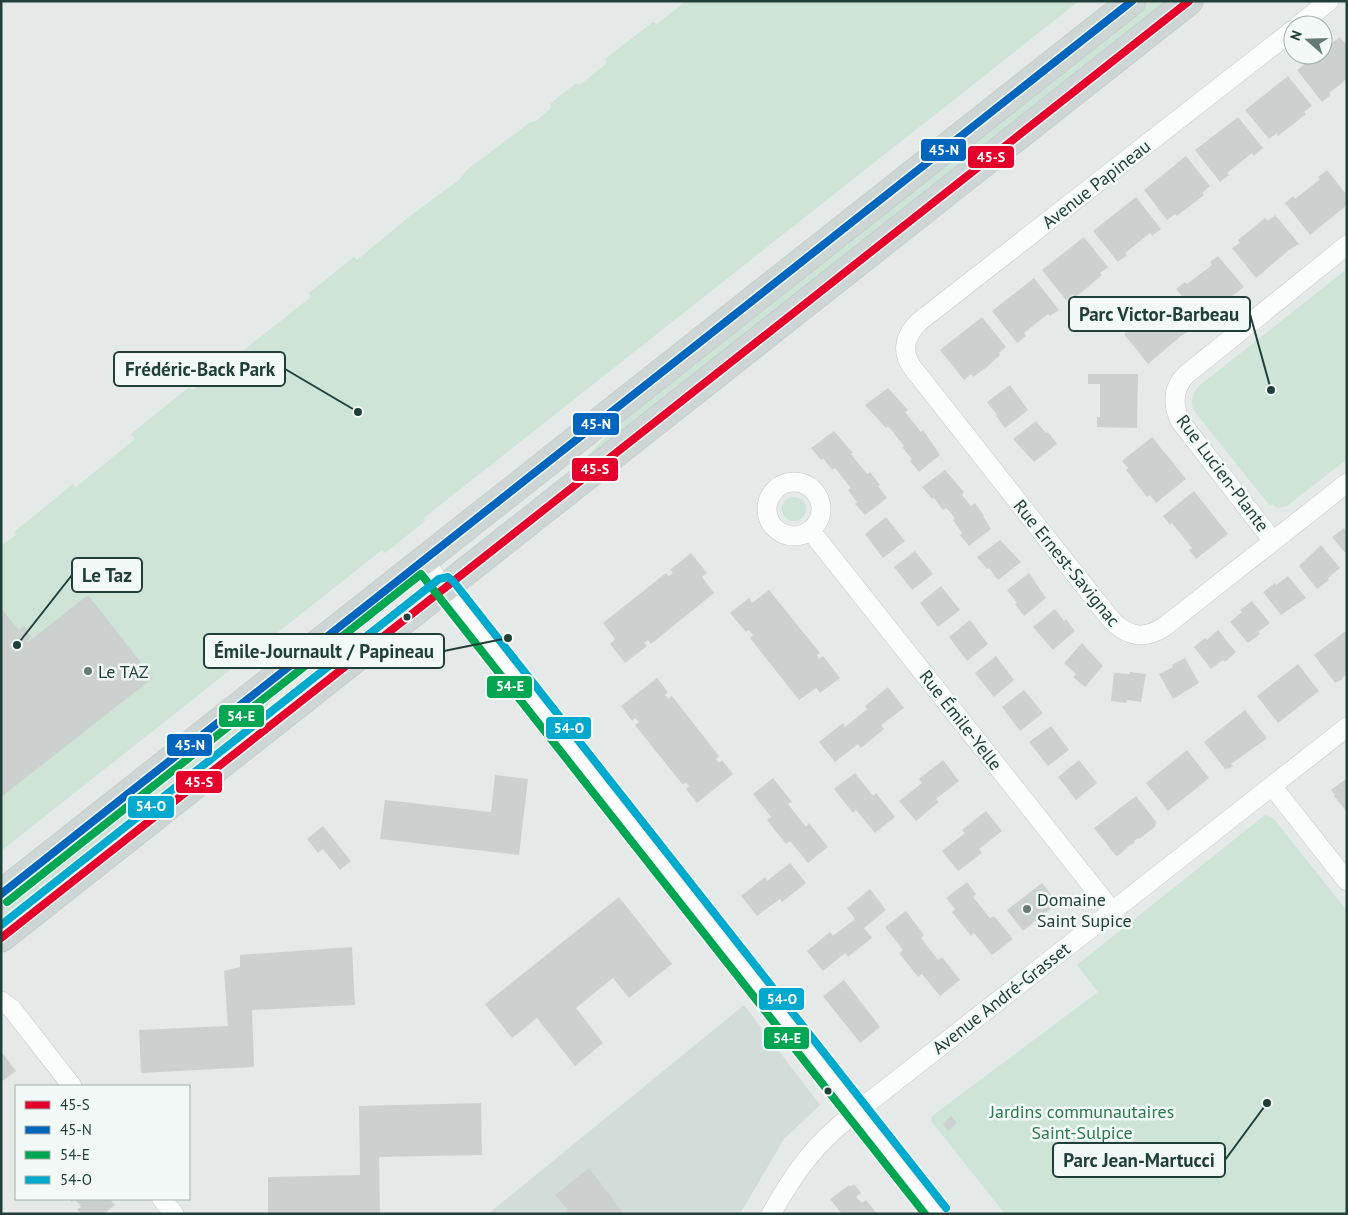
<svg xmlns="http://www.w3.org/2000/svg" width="1348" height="1215" font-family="'PT Sans',sans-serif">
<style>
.built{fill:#d2dcd8}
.green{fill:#cde4d6}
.building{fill:#ccd1cf}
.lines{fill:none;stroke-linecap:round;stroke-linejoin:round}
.street-casing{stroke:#c2c7c5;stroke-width:20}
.primary-casing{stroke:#bcc6c4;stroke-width:29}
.street{stroke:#fbfcfc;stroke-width:19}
.primary{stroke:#cdd6d4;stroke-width:28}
.bus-1-casing{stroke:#f3f9f7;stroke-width:11}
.bus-2-casing{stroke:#f3f9f7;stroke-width:11}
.bus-3-casing{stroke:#f3f9f7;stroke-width:11}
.bus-4-casing{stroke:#f3f9f7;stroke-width:11}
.bus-1{stroke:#e4002b;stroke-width:8}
.bus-2{stroke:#0065bd;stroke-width:8}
.bus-3{stroke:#00a651;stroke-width:8}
.bus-4{stroke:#00a9ce;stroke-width:8}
.bus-dot{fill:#213f39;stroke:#f3f9f7;stroke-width:2}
.poi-dot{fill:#667b76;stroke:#f3f9f7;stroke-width:2}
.labels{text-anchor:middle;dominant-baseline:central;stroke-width:5;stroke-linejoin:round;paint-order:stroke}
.street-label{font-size:18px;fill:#213f39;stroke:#f3f9f7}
.poi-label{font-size:18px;fill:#213f39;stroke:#f3f9f7;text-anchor:start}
.park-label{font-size:18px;fill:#29784e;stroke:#f3f9f7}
.leader{fill:none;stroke:#213f39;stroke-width:2}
.callout-dot{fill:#213f39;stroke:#f3f9f7;stroke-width:2}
.callout{fill:#f3f9f7;stroke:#213f39;stroke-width:2}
.callout-label{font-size:19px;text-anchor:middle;font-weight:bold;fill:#213f39}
.line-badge{stroke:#f3f9f7;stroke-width:2}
.badge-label{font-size:14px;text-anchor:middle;font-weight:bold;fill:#fff}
</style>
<rect width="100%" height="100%" fill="#e5eae8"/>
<!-- built -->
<path class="built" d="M744,1005L820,1105L784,1139L740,1214H488Z"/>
<!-- green -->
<path class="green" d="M686,1H1079L425,517L423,518L425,521L385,553L382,550L1,851V546L16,535L14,532L73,484L76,487L135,439L131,434L189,387L193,390L311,297L309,293L354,257L357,260L410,216L459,180L468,169L528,124L537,120L551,108L550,104L576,83L580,85L607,63L605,59L653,22L657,24Z
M1152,1H1169L575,469L574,467C596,449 614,427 636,409Z
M1347,269V459L1287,506L1278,508L1272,504L1270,506L1195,412C1189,403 1192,394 1199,386Z
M782 509a12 12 0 1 1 24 0a12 12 0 1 1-24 0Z
M292,680L293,682L270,702L245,729L1,923V909Z
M1265,815L1274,819L1347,911V1214H1005L931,1121L932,1116L1098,992L1077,965Z"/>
<!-- building -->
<path class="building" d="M1340,37L1347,46V79L1329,93L1331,95L1322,102L1297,70L1316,55H1323V50Z
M1288,76L1312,106L1304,112L1306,114L1291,126L1278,136L1277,133L1269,139L1245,110Z
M1238,117L1263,148L1254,156L1252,153L1227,173L1229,175L1220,182L1195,150Z
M1186,156L1210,186L1202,193L1204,195L1177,216L1175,214L1167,220L1144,190Z
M1327,170L1347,195V205L1310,235L1285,203L1293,196L1295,199L1320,179L1318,177Z
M1136,197L1161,229L1152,236L1150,233L1125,253L1127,255L1118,262L1093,231Z
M1275,215L1299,244L1289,250L1256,278L1232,248L1240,243L1238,240L1265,218L1268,221Z
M1084,237L1108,267L1100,273L1102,275L1088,287L1075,297L1073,294L1066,300L1042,270Z
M1218,256L1244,287L1202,320L1176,289L1185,282L1187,284L1212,265L1210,262Z
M1034,278L1059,310L1050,316L1048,314L1024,333L1026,336L1017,343L992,311Z
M1167,300L1191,330L1181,336L1148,364L1124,334L1132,327L1130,325L1142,315L1158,304L1159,306Z
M982,317L1006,347L999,353L1000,355L987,367L973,377L971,374L964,380L940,350Z
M1088,374H1138L1137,428L1097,427V417H1100V384H1088Z
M1010,385L1028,410L1005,428L996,416L997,415L987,402Z
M888,388L908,410L905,412L921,432L923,430L940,455L919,472L910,461L912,459L902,447L904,446L888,426L886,428L865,405Z
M1036,421L1046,433L1048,432L1057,444L1034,462L1013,439Z
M834,431L853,453L851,454L867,474L870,472L880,485L878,486L887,498L865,515L855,504L857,502L848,490L851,488L835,468L832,470L823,458L821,460L811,448Z
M1152,437L1186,479L1156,503L1150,495L1147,497L1126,470L1128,468L1122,461Z
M945,470L964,492L962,495L971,506L975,503L984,516H983L991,529L969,546L960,535L962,533L953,520L955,519L951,513L946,508L943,510L934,498L932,499L922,487Z
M1194,491L1228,534L1196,559L1189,550L1192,548L1172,523L1170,525L1163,516Z
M886,517L905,541L883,558L865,534Z
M1344,528L1345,530L1347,529V555L1332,537Z
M1000,540L1021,562L998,580L989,568L987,569L977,557Z
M1321,545L1340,568L1328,578L1329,580L1317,589L1299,566Z
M915,551L933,574L912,590L894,567Z
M691,553L707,573L702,577L714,593L651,644L648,640L644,643L647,646L625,663L610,644L615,639L603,623L666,573L669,576L673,573L670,570Z
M1029,573L1046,598L1024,616L1015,604L1017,603L1007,590Z
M1288,576L1306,598L1281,615L1263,592L1275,583L1276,585Z
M941,586L960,610L938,627L920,603Z
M769,590L820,653L817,655L819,659L823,656L840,678L820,693L816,688L799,700L750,638L753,635L749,630L746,632L730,613L749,598L752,603Z
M88,595L153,678L1,797V608L19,630L24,626L32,637L27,641L28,642Z
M1252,601L1270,623L1258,632L1260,634L1248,643L1230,622L1242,612L1240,610Z
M1055,609L1064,621L1066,619L1075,631L1053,650L1033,627Z
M970,620L988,644L967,661L949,637Z
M1218,630L1236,652L1225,662L1223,660L1211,669L1194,647L1205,638L1207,640Z
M1347,630V674L1342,678L1343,679L1335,683L1314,655Z
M1082,643L1103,666L1085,687L1073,677L1076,674L1064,663Z
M996,656L1014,680L994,697L975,673Z
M1185,658L1199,683L1173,699L1159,674L1173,667L1172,665Z
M1298,664L1319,691L1278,723L1257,696Z
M1130,672L1146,674L1141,702L1127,700L1126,703L1111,701L1114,673L1130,674Z
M657,678L668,692L665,695L668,699L672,696L719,756L716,759L719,763L722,760L733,774L697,803L686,789L689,786L686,782L683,785L635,725L639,722L635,718L632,721L621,706Z
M888,687L904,708L881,725L884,729L861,748L858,744L835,762L819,742L843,723L845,727L867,709L865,706Z
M1024,690L1043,713L1020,731L1002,707Z
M1245,710L1266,737V739L1231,764L1233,766L1229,769L1228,768L1225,769L1204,742Z
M1051,726L1069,750L1048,766L1029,742Z
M1187,750L1209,778L1168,811L1146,783Z
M943,760L959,781L936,799L939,802L916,821L899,801L922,783L919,779Z
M1079,760L1097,783L1076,800L1058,777Z
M855,773L873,796L876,793L895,817L875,833L856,810L853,813L834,789Z
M495,775L528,779L519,855L380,839L385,800L491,812Z
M773,778L792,802L788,804L806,827L809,823L828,847L808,863L790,841L786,844L767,820L771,817L753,794Z
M1347,778V812L1334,796L1335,795L1331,790Z
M1136,796L1157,823L1155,825L1156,826L1139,839L1138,838L1134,841L1135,842L1132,845L1131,844L1119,855L1116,856L1094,828Z
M986,811L1002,831L979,849L982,853L958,871L942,851L965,833L962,830Z
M323,826L351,861L340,870L323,849L318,853L307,839Z
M790,863L806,883L782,902L780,899L757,916L741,896L765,877L767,881Z
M967,882L976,894L973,897L990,918L994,916L1013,939L992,955L974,933L971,936L952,912L955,909L946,898Z
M1042,883L1058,903L1023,931L1007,910Z
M870,889L886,910L864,928L872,938L848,957L845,953L823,971L807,951L830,932L833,936L855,919L847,908Z
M619,897L672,964L629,998L613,978L576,1008L603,1043L575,1066L537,1018L512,1038L485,1004Z
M906,911L924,935L921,938L938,960L942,957L960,980L940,996L922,974L918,977L899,953L903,950L885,927Z
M352,947L355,1005L252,1010L254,1067L141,1073L139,1030L228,1026L224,971L240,967V955Z
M844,980L880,1027L860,1043L823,996Z
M1,1051L16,1071L1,1082Z
M481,1103L482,1155L379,1157L380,1214H268V1177L360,1175L359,1106Z
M951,1116L957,1123L948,1131L943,1124Z
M589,1168L624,1214H563L568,1210L555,1195Z
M854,1184L861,1193L856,1197L862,1203L866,1200L877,1214H842L830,1199L849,1185L850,1187Z
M69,1199H110L115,1205L104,1214H81L77,1209L81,1207L78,1203L75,1200L72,1202Z"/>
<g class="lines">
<defs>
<path id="street" d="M1299,25L1329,1
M1293,30L920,321C906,334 900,350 912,367L1108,616C1125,636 1142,641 1164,627L1347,483
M767 509a27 27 0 1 1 54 0a27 27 0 1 1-54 0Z
M810,530L1112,911
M1273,541L1180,421C1172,403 1173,387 1187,374L1347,245
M423,560L938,1214
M1272,786L1347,881
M1,1001L12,1009L72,1086
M162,1199L174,1214
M771,1214C791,1179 809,1151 840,1125L1347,727"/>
<path id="primary" d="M1,894L1132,1
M1,938L1189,1"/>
</defs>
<!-- street casing -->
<use href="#street" class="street-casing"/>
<!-- primary casing -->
<use href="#primary" class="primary-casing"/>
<!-- street -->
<use href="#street" class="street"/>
<!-- primary -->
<use href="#primary" class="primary"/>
<defs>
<path id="bus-1" d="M1,938L1189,1"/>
<path id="bus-2" d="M1,894L1132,1"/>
<path id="bus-3" d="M7,902L421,574L925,1214"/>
<path id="bus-4" d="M1,925L439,579L448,577L453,581L946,1208"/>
</defs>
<!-- bus-1 casing -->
<use href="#bus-1" class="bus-1-casing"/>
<!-- bus-2 casing -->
<use href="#bus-2" class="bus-2-casing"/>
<!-- bus-3 casing -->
<use href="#bus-3" class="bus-3-casing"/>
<!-- bus-4 casing -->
<use href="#bus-4" class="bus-4-casing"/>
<!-- bus-1 -->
<use href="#bus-1" class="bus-1"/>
<!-- bus-2 -->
<use href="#bus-2" class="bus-2"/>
<!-- bus-3 -->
<use href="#bus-3" class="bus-3"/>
<!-- bus-4 -->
<use href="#bus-4" class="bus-4"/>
</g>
<!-- markers -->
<g class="bus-dot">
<circle cx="407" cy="617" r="4.5"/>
<circle cx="828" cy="1091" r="4.5"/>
</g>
<g class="poi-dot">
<circle cx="88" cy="671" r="5"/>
<circle cx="1027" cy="909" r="5"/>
</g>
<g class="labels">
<!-- street labels -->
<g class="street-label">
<text transform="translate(1096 184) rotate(-38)">Avenue Papineau</text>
<text transform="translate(1223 473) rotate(53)">Rue Lucien-Plante</text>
<text transform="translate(1067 563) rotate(51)">Rue Ernest-Savignac</text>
<text transform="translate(961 720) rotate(52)">Rue Émile-Yelle</text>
<text transform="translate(1001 998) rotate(-38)">Avenue André-Grasset</text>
</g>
<!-- poi labels -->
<g class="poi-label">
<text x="98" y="671">Le TAZ</text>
<text x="1037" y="899">Domaine<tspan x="1037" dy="21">Saint Supice</tspan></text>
</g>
<!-- park labels -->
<g class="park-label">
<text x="1082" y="1111">Jardins communautaires<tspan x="1082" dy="21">Saint-Sulpice</tspan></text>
</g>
</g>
<!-- callouts -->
<path class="leader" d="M1271 390L1250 314M358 412L285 369M17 645L72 575M508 638L444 651M1267 1103L1225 1160"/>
<g class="callout-dot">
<circle cx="1271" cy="390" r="5"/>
<circle cx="358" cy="412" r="5"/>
<circle cx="17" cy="645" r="5"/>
<circle cx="508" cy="638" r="5"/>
<circle cx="1267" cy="1103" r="5"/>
</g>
<g class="callout">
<rect x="1069" y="297" width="181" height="34" rx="5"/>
<rect x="114" y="352" width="171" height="34" rx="5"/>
<rect x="72" y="558" width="70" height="34" rx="5"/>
<rect x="204" y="634" width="240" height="34" rx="5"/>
<rect x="1053" y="1143" width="172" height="34" rx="5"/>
</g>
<g class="callout-label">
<text x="1159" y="321">Parc Victor-Barbeau</text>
<text x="200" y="376">Frédéric-Back Park</text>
<text x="107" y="582">Le Taz</text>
<text x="324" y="658">Émile-Journault / Papineau</text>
<text x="1139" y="1167">Parc Jean-Martucci</text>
</g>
<g class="line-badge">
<rect x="920" y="138" width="47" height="24" rx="5" fill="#0065bd"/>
<rect x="967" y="145" width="48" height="24" rx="5" fill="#e4002b"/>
<rect x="572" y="412" width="48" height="24" rx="5" fill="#0065bd"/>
<rect x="571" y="457" width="48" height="25" rx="5" fill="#e4002b"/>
<rect x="486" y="675" width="47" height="24" rx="5" fill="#00a651"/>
<rect x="218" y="704" width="47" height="24" rx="5" fill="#00a651"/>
<rect x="545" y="716" width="47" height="24" rx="5" fill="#00a9ce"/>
<rect x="166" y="733" width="47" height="24" rx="5" fill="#0065bd"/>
<rect x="175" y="770" width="48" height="24" rx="5" fill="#e4002b"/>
<rect x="127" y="795" width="48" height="24" rx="5" fill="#00a9ce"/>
<rect x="758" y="987" width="47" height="24" rx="5" fill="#00a9ce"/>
<rect x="763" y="1026" width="47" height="24" rx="5" fill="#00a651"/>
</g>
<g class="badge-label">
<text x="944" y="155">45-N</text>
<text x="991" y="162">45-S</text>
<text x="596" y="429">45-N</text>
<text x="595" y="474">45-S</text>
<text x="510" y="691">54-E</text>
<text x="241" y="721">54-E</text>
<text x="569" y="733">54-O</text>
<text x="190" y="750">45-N</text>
<text x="199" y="787">45-S</text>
<text x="151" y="811">54-O</text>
<text x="782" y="1004">54-O</text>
<text x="787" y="1043">54-E</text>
</g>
<!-- border -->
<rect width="1348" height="1215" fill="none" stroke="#213f39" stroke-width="5"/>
<!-- legend -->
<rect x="15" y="1085" width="175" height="115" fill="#f3f9f7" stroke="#9fafab"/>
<rect x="25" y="1101" width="25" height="8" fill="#e4002b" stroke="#9fafab"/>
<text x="60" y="1110" font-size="15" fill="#213f39">45-S</text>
<rect x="25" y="1126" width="25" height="8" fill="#0065bd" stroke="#9fafab"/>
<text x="60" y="1135" font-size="15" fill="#213f39">45-N</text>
<rect x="25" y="1151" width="25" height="8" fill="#00a651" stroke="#9fafab"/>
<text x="60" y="1160" font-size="15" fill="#213f39">54-E</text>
<rect x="25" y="1176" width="25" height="8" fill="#00a9ce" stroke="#9fafab"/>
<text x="60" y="1185" font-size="15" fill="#213f39">54-O</text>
<!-- north arrow -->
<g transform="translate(1308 40) rotate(290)"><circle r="24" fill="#f3f9f7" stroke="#9fafab"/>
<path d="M0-4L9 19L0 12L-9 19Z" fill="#667b76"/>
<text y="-8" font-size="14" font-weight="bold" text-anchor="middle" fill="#213f39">N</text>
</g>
</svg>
